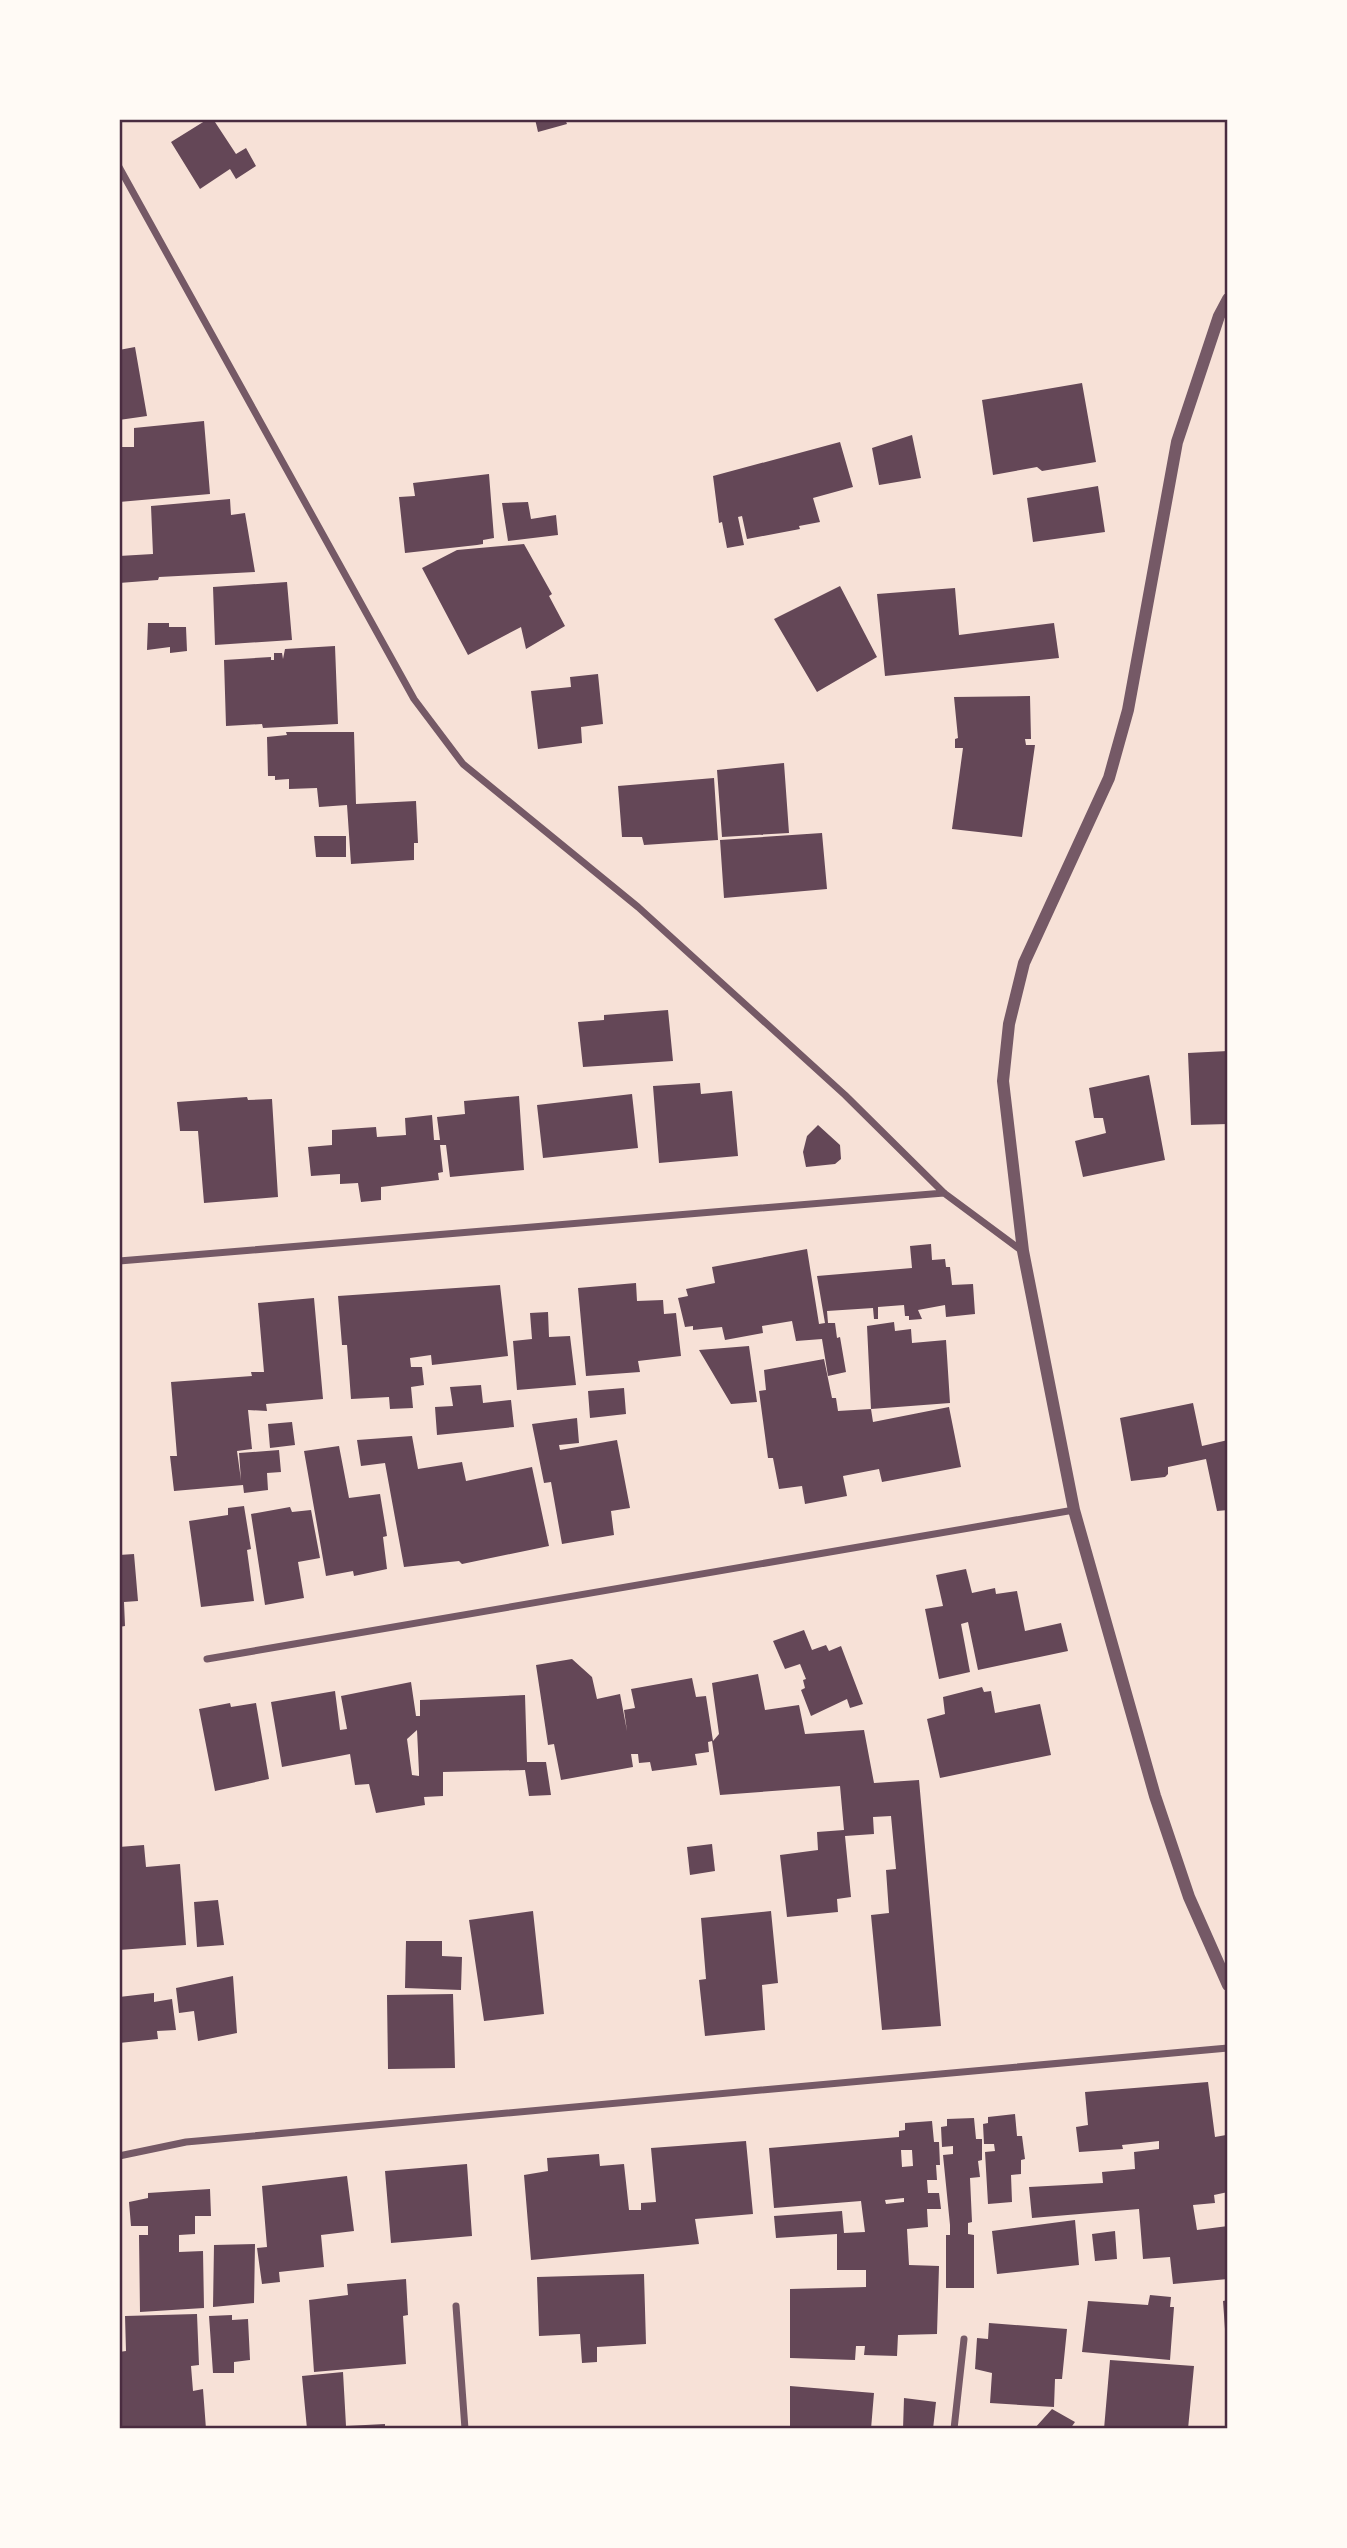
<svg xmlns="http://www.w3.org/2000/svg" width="1347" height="2548" font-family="'PT Sans',sans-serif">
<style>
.building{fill:#644757;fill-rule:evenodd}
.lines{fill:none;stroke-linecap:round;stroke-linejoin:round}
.minor{stroke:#755966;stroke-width:7}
.tertiary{stroke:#755966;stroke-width:12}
.neatline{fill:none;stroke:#4a2c40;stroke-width:2.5}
</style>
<rect width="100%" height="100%" fill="#f7e1d7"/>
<!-- building -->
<path class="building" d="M208,119H213L236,154L246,148L256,166L236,179L230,169L200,189L171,142Z
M535,119H565L567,124L538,132Z
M135,347L147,416L119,420V350Z
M1082,383L1096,462L1042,471L1037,467L993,475L982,400Z
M204,421L210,494L119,502V447H134V428Z
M912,435L921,478L879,485L872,448Z
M840,442L853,487L813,498L820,522L799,526L800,529L747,539L742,516L738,517L744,545L727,548L722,522L719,523L713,476Z
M489,474L494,538L483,540V544L477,545L405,553L399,497L415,496L413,483Z
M1098,486L1105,532L1033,542L1027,498Z
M230,499L231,515L245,513L255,572L159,577L158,580L119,583V556L153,554L151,506Z
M528,502L531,519L556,515L558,535L508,541L502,503Z
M524,544L552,594L549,596L565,626L526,649L521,627L468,655L422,568L457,550Z
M287,582L292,640L215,645L213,587Z
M840,586L877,657L817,692L774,619Z
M955,588L959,635L1054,623L1059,658L885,676L877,594Z
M148,623H169V627H186L187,651L170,653V647L147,650Z
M335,646L338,724L263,728L262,724L226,726L224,660L271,657V660H274V653H282L283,659L285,649Z
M598,674L603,724L581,727L582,743L538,749L531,691L571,687L570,677Z
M1030,696L1031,739H1025L1026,745H1035L1022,837L952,829L963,748H955V739L958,738L954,697Z
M286,732H354L356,804L416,801L418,843H414V860L351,864L347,805L319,807L317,788L289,789V779L275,780V776H268L267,737L287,735Z
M784,763L789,833L722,837L717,770Z
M714,778L718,840L644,845L642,837H622L618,786Z
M822,833L827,889L724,898L720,840Z
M314,836H346V857H316Z
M668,1010L673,1061L583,1067L578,1022L604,1020V1015Z
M1228,1051V1124L1191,1125L1188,1053Z
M1149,1075L1165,1160L1083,1177L1075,1141L1106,1133L1103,1118H1094L1089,1088Z
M700,1083L701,1094L732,1091L738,1156L659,1163L653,1086Z
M632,1094L638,1148L543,1158L537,1105Z
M519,1096L524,1170L450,1177L446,1145H440L443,1172L438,1173L439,1180L381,1187V1200L361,1202L358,1183L340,1184V1174L311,1176L308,1147L332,1145V1130L376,1127L377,1137L406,1135L405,1118L432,1115L434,1140H440L437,1117L465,1114L464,1101Z
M247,1097L248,1100L272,1099L278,1197L204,1203L198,1131H180L177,1102Z
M818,1125L840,1145L841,1159L835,1164L806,1167L803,1152L807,1136Z
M931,1244L932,1260L945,1259L946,1267H950L952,1285L973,1284L975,1314L946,1317L945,1305L918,1310L922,1319L909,1320V1316H905L904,1305L878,1307V1319H874L873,1308L827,1311L828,1323H835L837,1338L840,1337L846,1372L828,1376L822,1339L796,1341L792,1321L762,1326L763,1333L725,1340L722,1327L693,1330V1326L685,1327L678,1298L688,1296L686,1289L715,1283L712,1267L807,1249L819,1324L825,1323L817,1276L912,1268L910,1246Z
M636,1283L637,1301L663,1300L664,1314L676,1313L681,1356L638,1361L640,1372L586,1376L578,1288Z
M500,1285L508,1356L432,1365L431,1355L410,1358L411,1367H422L424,1385L411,1387L413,1408L390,1409L389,1397L351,1399L347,1345H342L338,1296Z
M314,1298L323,1399L266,1404L267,1411L248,1410L252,1449L237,1451L241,1480L239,1453L279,1450L281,1472L267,1473L268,1490L244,1493L243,1485L174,1491L170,1456H177L171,1382L252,1376L251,1372H264L258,1303Z
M548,1312L549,1337L570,1336L576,1385L517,1390L513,1341L532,1339L530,1313Z
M894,1322L895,1331L911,1329L912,1343L946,1340L950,1403L871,1409L867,1326Z
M749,1346L757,1402L731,1404L699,1350Z
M824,1359L832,1398H836L838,1411L871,1409L873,1422L949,1407L961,1467L882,1482L879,1469L843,1476L847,1496L805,1504L802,1486L779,1489L773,1458H768L759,1391L766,1390L764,1370Z
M481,1385L483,1403L511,1400L514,1427L437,1435L435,1407L453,1406L450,1387Z
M624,1388L626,1414L590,1418L588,1391Z
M1193,1403L1202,1446L1228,1440V1510L1217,1511L1206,1459L1168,1467V1474L1165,1477L1131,1481L1120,1418Z
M577,1418L579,1443L559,1445L560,1450L617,1440L630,1508L611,1511L614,1535L562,1544L551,1482L544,1483L532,1424Z
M292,1422L295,1445L270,1448L268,1424Z
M412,1436L418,1469L462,1462L466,1481L532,1467L549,1546L462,1564L459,1561L404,1567L385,1463L361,1466L357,1440Z
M339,1446L349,1498L380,1494L387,1536L383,1537L387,1569L354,1576L353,1571L326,1576L304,1451Z
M244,1506L251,1549L247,1550L254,1601L201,1607L189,1521L228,1515V1508Z
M290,1507L292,1512L311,1510L320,1558L298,1562L304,1598L265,1605L251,1514Z
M134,1554L138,1601L124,1602L125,1626L119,1627V1555Z
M966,1569L972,1593L995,1588L996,1594L1017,1591L1025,1631L1061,1623L1068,1651L978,1670L968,1622L961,1624L970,1672L939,1679L925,1609L943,1606L936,1575Z
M804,1630L812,1650L826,1645L829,1651L841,1646L863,1704L850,1708L847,1699L811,1716L801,1690L805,1688L803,1680L806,1679L800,1664L785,1669L773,1641Z
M572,1659L592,1677L597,1699L620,1694L627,1731L624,1710L635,1708L631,1689L692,1678L696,1697L706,1696L713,1741L719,1734L712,1683L758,1674L765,1710L799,1705L805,1734L864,1730L874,1783L919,1780L941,2026L882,2030L871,1915L889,1913L886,1870L896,1869L891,1816L873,1817L874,1834L845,1836L851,1897L837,1899L838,1912L787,1917L780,1855L818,1850L817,1832L844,1830L840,1786L720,1795L712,1741L708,1742L709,1752L695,1754L697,1765L652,1771L650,1762L639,1763L638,1754H631L633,1767L561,1780L554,1744L548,1745L536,1665Z
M411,1682L416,1716H420V1700L525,1695L527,1762H546L551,1795L529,1796L525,1770L443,1772V1796L424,1797L425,1805L376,1813L369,1784L355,1785L350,1754L282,1767L271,1702L335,1691L340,1730L347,1729L341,1696ZM417,1730L419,1772V1776L412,1775L407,1739Z
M982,1687L984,1692L991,1691L995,1713L1040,1704L1051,1755L940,1778L927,1719L945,1714L943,1697Z
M230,1703L231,1707L256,1703L269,1779L215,1791L199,1709Z
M712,1844L715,1871L690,1875L687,1847Z
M144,1845L146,1867L180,1864L186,1945L119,1950V1847Z
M218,1900L224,1945L197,1947L194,1902Z
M533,1911L544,2014L484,2021L469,1920Z
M771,1911L778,1983L762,1985L765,2030L705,2036L699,1980L706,1979L701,1918Z
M406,1941H442V1956L462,1957L461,1990L405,1988Z
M233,1976L237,2033L198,2041L194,2011L179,2013L176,1988Z
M154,1993V2002L172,1999L176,2030L157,2031L158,2039L119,2043V1997Z
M453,1994L455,2068L388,2069L387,1995Z
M1208,2082L1215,2137L1226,2135L1228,2192L1214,2195L1215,2203L1193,2205L1197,2230L1228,2226V2279L1173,2284L1170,2257L1143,2259L1139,2209L1032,2218L1029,2187L1103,2183L1102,2172L1135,2169L1134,2152L1159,2149V2141L1122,2145L1123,2149L1079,2152L1076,2127L1088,2125L1085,2092Z
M1015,2114L1017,2136H1022L1025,2159L1021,2160V2174L1011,2175L1012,2202L988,2204L985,2152L995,2151L994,2144H984L983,2124L988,2123V2117Z
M974,2118L976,2139H982V2160L978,2161L980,2177L970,2178L972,2222L968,2223V2234L974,2235V2288H946V2235H950V2225L943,2155L953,2154V2146L942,2147L941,2127L947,2126V2119Z
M932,2121L934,2142H939L940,2165H936L937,2180H927L928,2193H939L941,2209H927L928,2227L907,2229L909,2265L939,2266L937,2334L898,2335L897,2356L864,2355L865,2346H856L855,2360L790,2358V2289L866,2287V2270H837V2234L776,2238L774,2216L842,2211L844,2233L865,2232L861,2201L774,2208L769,2148L899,2137V2131L905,2130V2123ZM901,2150H912L913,2166L902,2167ZM904,2198V2202L886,2204L885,2200Z
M746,2141L753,2214L695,2219L699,2244L531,2260L524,2175L548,2171L547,2158L599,2154L600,2166L624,2164L629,2210H641V2203L656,2202L651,2148Z
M467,2164L472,2236L391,2243L385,2171Z
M347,2176L354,2231L321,2235L324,2267L279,2272L280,2282L262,2284L257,2248L267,2247L262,2186Z
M210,2189L211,2216H195V2234L179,2235V2252L203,2251L204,2308L140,2312L139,2235H148V2226H131L129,2202L148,2198V2193Z
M1075,2220L1079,2265L997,2274L992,2231Z
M1115,2231L1117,2259L1095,2261L1092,2234Z
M255,2244L254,2303L213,2307L214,2245Z
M644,2274L646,2344L597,2347V2362L582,2363L580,2334L539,2336L537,2277Z
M406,2279L408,2315L403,2316L406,2364L314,2372L309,2300L348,2295L347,2284Z
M1150,2295L1171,2297L1170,2307H1174L1170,2360L1082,2352L1088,2301L1148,2305Z
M1228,2300V2343H1226L1223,2301Z
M197,2314L199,2365L191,2366L193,2391L203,2389L206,2429H120L119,2352L126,2351L125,2316Z
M232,2315V2320L248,2319L250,2360L234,2362V2373H213L209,2316Z
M989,2323L1067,2329L1062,2379H1055L1054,2407L990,2403L992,2373L975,2369L977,2338L988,2339Z
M1110,2360L1194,2366L1188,2429H1104Z
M343,2372L346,2426L385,2424V2429H307L302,2376Z
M790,2386L874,2393L871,2429H790Z
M904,2398L936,2402L933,2429H903Z
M1052,2409L1075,2422L1070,2429H1034Z"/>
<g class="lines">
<!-- minor -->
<path class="minor" d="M119,167L414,699L463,764L638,907L845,1095L944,1193L1021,1250
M119,1261L944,1193
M207,1659L1074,1510
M119,2156L186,2142L1228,2048
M456,2306L465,2429
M954,2429L964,2339"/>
<!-- tertiary -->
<path class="tertiary" d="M1228,299L1219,316L1177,442L1128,710L1109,778L1024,963L1009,1024L1003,1081L1023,1251L1074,1510L1155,1796L1189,1897L1228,1985"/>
</g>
<!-- border -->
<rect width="1347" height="2548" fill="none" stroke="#fffaf5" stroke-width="242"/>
<rect x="121" y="121" width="1105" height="2306" class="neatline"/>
</svg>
